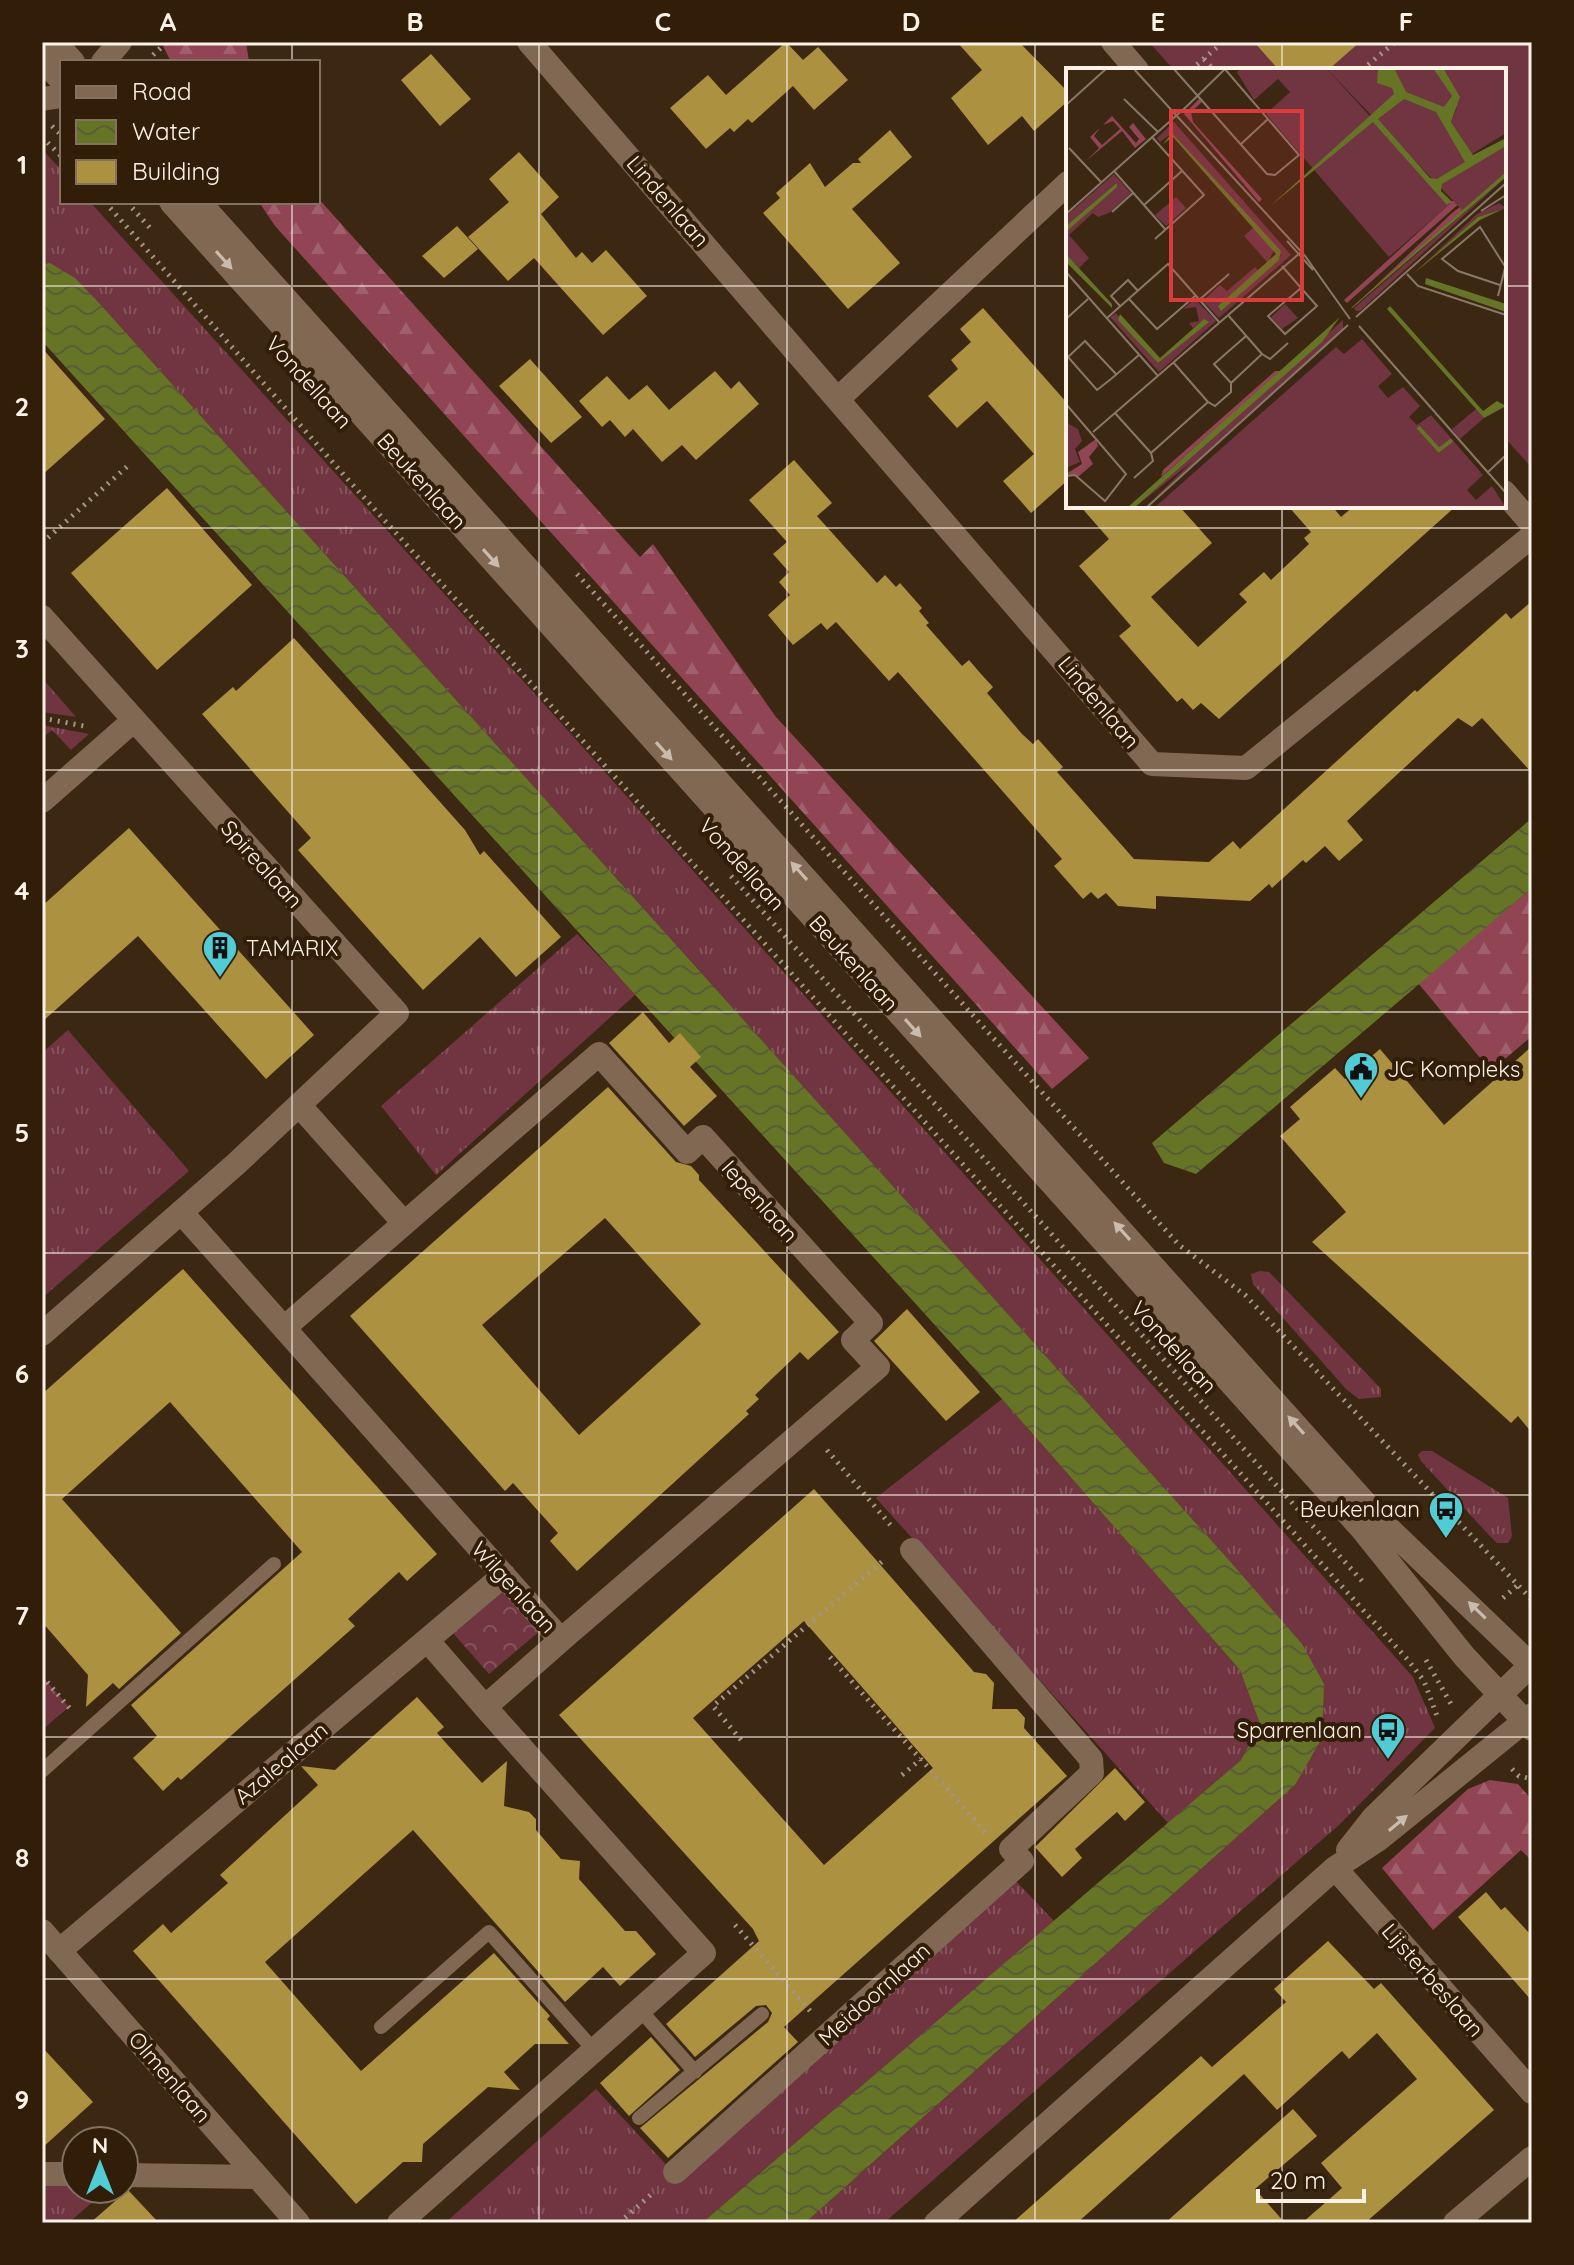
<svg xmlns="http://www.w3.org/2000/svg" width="1574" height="2265" font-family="Quicksand,sans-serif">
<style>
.grass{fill:url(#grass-tufts)}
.forest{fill:url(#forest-firs)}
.park{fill:url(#park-crowns)}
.pitch{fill:#703541}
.water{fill:url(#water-waves)}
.building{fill:#ab9140;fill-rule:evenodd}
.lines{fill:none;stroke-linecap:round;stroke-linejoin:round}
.path{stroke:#a59586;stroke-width:5;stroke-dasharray:2 6;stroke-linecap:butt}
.lane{stroke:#806852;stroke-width:14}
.street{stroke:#806852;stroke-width:24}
.secondary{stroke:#806852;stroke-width:24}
.oneway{fill:#cbbbac}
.grid{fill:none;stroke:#fdf2e8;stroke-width:2;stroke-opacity:0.55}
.labels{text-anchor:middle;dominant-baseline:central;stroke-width:8;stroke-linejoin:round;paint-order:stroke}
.street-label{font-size:22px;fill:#fdf2e8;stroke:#311d08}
.poi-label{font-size:22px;fill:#fdf2e8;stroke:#311d08;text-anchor:start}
.inset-river{fill:none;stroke:#667425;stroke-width:4}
.inset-road{fill:none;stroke:#897868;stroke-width:2}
.view{fill:#da3c3b;fill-opacity:0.15;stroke:#da3c3b;stroke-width:4}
.inset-edge{fill:none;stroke:#fdf2e8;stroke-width:4}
.neatline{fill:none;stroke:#fdf2e8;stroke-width:3}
.grid-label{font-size:26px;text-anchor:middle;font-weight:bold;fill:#fdf2e8}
</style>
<defs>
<pattern id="grass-tufts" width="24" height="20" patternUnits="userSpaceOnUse" patternTransform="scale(2)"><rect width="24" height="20" fill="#703541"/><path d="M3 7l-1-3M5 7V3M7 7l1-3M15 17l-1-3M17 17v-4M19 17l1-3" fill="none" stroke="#85535c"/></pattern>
<pattern id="forest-firs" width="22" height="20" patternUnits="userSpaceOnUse" patternTransform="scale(2)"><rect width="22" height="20" fill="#904454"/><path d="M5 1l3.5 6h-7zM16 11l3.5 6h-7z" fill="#a05f6d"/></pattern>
<pattern id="park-crowns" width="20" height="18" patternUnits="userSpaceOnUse" patternTransform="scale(2)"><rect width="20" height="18" fill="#703541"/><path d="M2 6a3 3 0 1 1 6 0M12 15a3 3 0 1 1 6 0" fill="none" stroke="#85535c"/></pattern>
<pattern id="water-waves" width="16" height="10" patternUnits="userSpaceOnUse" patternTransform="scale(2)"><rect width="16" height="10" fill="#667425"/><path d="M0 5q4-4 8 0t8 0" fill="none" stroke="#585c37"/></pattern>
</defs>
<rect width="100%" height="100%" fill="#3c2712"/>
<!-- grass -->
<path class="grass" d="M42,149L62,171V202H90L571,734L1413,1677L1435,1728L1339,1825L884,2223H805L1295,1785L1220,1550L101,305L50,263L42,264Z
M42,678L76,717L42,712Z
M42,725L89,734L71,750L52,730L42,738Z
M577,934L636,994L436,1175L381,1106Z
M68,1030L189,1171L42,1298V1053Z
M1260,1271L1269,1272L1366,1373L1381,1389V1397L1359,1399L1346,1389L1253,1284L1251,1274Z
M1002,1399L1240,1670L1260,1724L1241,1760L1168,1823L876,1498Z
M1422,1451H1432L1508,1498L1512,1536L1508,1543H1497L1487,1533L1421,1461L1418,1455Z
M42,1676L69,1707L42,1730Z
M1008,1873L1054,1921L702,2223H445L596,2089L672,2171Z
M42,2183H76V2189H108L68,2223H42Z"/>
<!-- forest -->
<path class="forest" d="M161,42H246L249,62H171Z
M318,198L640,557L653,544L776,717L1089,1058L1052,1089L275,226L259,202H318Z
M1532,888V1036L1491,1071L1418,983Z
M1490,1780L1518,1784L1532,1800V1861L1521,1850L1433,1930L1382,1868L1468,1789Z"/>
<!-- park -->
<path class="park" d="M505,1589L541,1630L489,1674L453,1633Z"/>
<!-- pitch -->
<path class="pitch" d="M1149,42H1532V468L1504,437V70H1174Z"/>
<!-- water -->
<path class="water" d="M50,263L75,278L101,305L1220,1550L1302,1644L1324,1684L1322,1738L1295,1785L805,2223H702L1241,1760L1260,1724L1240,1670L1002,1399L42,341V264Z
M1532,818V888L1196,1174L1164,1163L1152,1143Z"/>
<!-- building -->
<path class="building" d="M786,42L803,60L818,47L848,80L814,110L793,86L752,123L748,119L734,132L730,128L706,149L670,108L708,75L726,95Z
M957,42H1019L1068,92V101L1034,131L1022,116L988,145L951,98L982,70Z
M1254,42H1360L1328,70H1279Z
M431,54L471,99L440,126L401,80Z
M890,130L912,157L852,209L900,263L848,309L763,213L780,198L776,193L810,163L825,187L853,163H861L858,159Z
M519,152L559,197L541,214L576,258L582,252L592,263L606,250L647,296L603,335L534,258L508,281L468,237L509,202L489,179Z
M457,226L478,249L444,278L422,256Z
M983,308L1068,404V480L1031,513L1003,481L1034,454L987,401L957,428L928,396L958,369L951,360L971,342L960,329Z
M42,348L105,419L42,475Z
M530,359L582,417L551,443L499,386Z
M715,371L731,389L739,381L759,404L696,460L682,445L662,462L633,429L625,437L610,420L602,427L579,401L607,376L629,400L647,385L669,410Z
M794,460L832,503L817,516L877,583L885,575L896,587L900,583L922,608L919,611L929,623L926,625L962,666L969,660L981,674L993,687L987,693L1022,734L1033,744L1038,739L1063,767L1057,772L1134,859L1209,862L1233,841L1240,849L1415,690L1417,692L1506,613L1511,619L1532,601V773L1482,718L1472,727L1458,718L1347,821L1363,840L1339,861L1325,846L1306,863L1303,860L1272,888L1269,884L1250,901L1156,896V909L1118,906L1106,893L1098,899L1091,892L1083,899L1054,866L1062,859L898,672L889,681L836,622L827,630L821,623L793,645L768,615L790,595L779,582L789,572L773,554L787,542L749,500Z
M167,488L252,585L157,670L71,573Z
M1080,506H1179L1212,543L1151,597L1198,647L1247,602L1239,594L1264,572L1271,580L1309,544L1304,538L1311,532L1288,506H1332L1341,517L1354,506H1456L1219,719L1201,703L1193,710L1182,698L1177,702L1119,636L1131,626L1079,566L1109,539Z
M294,638L465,830L480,855L484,851L561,937L516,977L480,937L423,990L298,850L311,838L202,714L233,687L236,691Z
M129,828L314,1035L266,1079L138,936L42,1022V906Z
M643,1012L669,1043L680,1033L701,1057L690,1067L717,1096L684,1126L609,1043Z
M1532,1046V1433L1518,1416L1511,1423L1312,1242L1346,1212L1280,1136L1300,1119L1290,1107L1335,1068L1345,1079L1380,1049L1444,1125Z
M608,1087L676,1162L691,1166L699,1175V1180L839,1332L808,1360L800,1352L755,1395L759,1399L746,1411L749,1414L577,1571L550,1541L558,1533L513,1483L505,1491L350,1316ZM605,1218L701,1324L579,1435L482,1325Z
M183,1269L437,1554L407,1581L399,1572L348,1619L355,1626L181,1780L178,1777L163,1791L133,1758L157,1736L131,1705L302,1552L170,1402L62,1499L181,1633L119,1689L113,1683L86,1707L88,1675L42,1622V1394Z
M907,1309L980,1392L946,1421L874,1341Z
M814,1489L974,1672L986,1674L994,1683L992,1709H1017L1025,1718L1024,1728L1067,1776L784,2027L798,2042L668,2158L640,2128L768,2022L772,2013L766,2005L756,2006L695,2057L666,2024L759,1941L753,1929L559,1715ZM804,1621L933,1768L824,1865L693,1718Z
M417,1697L444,1727L437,1733L482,1783L507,1761L504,1806L529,1812L536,1819V1830L561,1859L580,1861L579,1879L625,1931H636L656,1954L620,1986L603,1967L565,2002L413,1830L265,1962L361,2071L494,1953L550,2016L547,2019L569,2044H535L504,2072L520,2090L488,2087L423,2144L422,2162H403L356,2204L133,1951L163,1924L171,1933L228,1883L220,1875L318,1785L301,1766L335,1770Z
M1115,1768L1145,1802L1125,1821L1117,1812L1075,1849L1082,1858L1062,1877L1035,1847Z
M1486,1892L1501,1910L1505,1907L1532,1936V2001L1458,1917Z
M1328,1941L1374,1989L1381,1983L1494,2110L1436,2161L1365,2223H1302L1342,2188L1321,2163L1417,2079L1377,2033L1349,2059L1342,2051L1277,2110L1244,2074L1077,2223H1012L1201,2056L1212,2067L1286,2002L1274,1989Z
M651,2037L680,2070L629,2116L600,2083Z
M42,2047L93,2102L42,2148Z
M1293,2109L1317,2136L1255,2189L1285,2223H1165Z
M128,2190L159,2223H90Z"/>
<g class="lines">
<!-- path -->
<path class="path" d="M153,55L167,42
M1204,59L1214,70
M1191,70L1223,42
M1362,70L1395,42
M52,126L62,136
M42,137L62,157
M105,202L343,474L1408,1660L1424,1681L1437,1716
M127,202L150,228
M42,543L131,463
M577,574L1179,1245L1245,1295L1532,1600
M42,718L84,726
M731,876L1362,1581
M827,1450L893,1528
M1503,1598L1518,1585
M830,1657L988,1835
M1426,1660L1451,1704
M42,1676L72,1711
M741,1740L713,1706L885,1559
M1512,1769L1519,1776L1532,1779
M902,1775L921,1759
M735,1925L811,2012
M619,2223L654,2192"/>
<!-- lane -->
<path class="lane" d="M42,1771L274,1564
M641,2011L695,2072
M381,2027L489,1932L594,2050
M639,2118L762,2014"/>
<!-- street -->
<path class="street" d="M529,42L1152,764L1246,768L1532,536
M1113,42L1137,70
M103,62L120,42
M42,99L62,96
M839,398L1068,183
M1504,492L1532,524
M42,617L397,1013L236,1164L42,1334
M42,801L133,721
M299,1105L404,1223
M181,1212L561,1640L485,1707L704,1953L399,2223
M284,1328L599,1054L687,1152L703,1137L871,1323L853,1340L878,1367L561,1640
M427,1640L485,1707
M1348,1850L1374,1817L1531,1665
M1335,1868L1532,2092
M42,1931L298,2223
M59,1951L504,1575
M675,2172L1022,1861L1011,1849L1092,1773L1091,1759L912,1550
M42,2174H76
M124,2175L258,2177
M936,2223L1335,1868L1379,1839L1532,1715
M1455,2223L1532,2158"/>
<!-- secondary -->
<path class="secondary" d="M55,42L73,62
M42,59L62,81
M171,202L1362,1529L1464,1656L1532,1729
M199,202L1384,1524L1532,1666"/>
</g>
<!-- one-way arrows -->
<defs><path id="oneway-solid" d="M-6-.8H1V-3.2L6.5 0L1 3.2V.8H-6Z" transform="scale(2)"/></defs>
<g class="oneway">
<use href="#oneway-solid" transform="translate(224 260) rotate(48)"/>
<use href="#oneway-solid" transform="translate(491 558) rotate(48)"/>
<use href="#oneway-solid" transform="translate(664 751) rotate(48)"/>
<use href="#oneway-solid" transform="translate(799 871) rotate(-132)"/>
<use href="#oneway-solid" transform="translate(913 1028) rotate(48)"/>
<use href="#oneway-solid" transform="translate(1122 1231) rotate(-132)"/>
<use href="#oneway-solid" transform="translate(1296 1425) rotate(-132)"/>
<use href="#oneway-solid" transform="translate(1477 1610) rotate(-136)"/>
<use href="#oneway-solid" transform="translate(1398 1823) rotate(-40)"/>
</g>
<!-- grid -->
<path class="grid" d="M292,42V62M539,42V2223M787,42V2223M1035,42V2223M1282,42V70M292,202V2223M42,286H1068M1504,286H1532M1282,506V2223M42,528H1532M42,770H1532M42,1012H1532M42,1253H1532M42,1495H1532M42,1737H1532M42,1979H1532"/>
<!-- icons -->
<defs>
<symbol id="building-pin" viewBox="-11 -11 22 30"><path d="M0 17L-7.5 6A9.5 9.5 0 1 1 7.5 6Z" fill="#51ccd5" stroke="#311d08"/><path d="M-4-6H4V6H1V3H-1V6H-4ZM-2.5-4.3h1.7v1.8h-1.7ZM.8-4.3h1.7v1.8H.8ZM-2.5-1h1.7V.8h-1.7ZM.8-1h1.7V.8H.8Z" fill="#111"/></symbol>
<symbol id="civic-pin" viewBox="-11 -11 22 30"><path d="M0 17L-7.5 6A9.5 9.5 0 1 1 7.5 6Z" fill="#51ccd5" stroke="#311d08"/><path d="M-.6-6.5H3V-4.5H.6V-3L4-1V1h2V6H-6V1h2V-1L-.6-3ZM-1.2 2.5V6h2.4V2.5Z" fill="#111"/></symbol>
<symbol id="bus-pin" viewBox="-11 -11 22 30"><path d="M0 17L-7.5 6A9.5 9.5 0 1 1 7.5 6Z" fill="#51ccd5" stroke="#311d08"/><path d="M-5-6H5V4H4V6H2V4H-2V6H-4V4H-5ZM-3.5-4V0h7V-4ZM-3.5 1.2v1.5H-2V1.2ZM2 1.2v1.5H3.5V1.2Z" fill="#111"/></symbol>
</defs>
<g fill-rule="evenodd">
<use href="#building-pin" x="200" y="928" width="40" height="54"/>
<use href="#civic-pin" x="1341" y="1049" width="40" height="54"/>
<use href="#bus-pin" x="1426" y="1489" width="40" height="54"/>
<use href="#bus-pin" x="1368" y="1710" width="40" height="54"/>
</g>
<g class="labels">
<!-- street labels -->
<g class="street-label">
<text transform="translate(668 201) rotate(49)">Lindenlaan</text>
<text transform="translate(309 382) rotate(48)">Vondellaan</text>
<text transform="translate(422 481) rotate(48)">Beukenlaan</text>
<text transform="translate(1099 702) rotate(50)">Lindenlaan</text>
<text transform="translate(262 864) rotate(48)">Spirealaan</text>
<text transform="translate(742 864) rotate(48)">Vondellaan</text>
<text transform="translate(854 963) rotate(48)">Beukenlaan</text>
<text transform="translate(760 1201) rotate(48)">Iepenlaan</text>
<text transform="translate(1174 1347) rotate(48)">Vondellaan</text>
<text transform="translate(514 1587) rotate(48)">Wilgenlaan</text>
<text transform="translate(281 1763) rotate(-40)">Azalealaan</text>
<text transform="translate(1433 1980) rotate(49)">Lijsterbeslaan</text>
<text transform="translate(874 1994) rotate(-42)">Meidoornlaan</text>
<text transform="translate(170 2077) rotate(49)">Olmenlaan</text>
</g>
<!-- poi labels -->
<g class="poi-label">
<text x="246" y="948">TAMARIX</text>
<text x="1387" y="1069">JC Kompleks</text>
<text x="1420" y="1509" text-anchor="end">Beukenlaan</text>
<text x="1362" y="1730" text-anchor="end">Sparrenlaan</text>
</g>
</g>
<!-- overview -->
<g transform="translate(1066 68)">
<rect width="440" height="440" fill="#3c2712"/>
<path d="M108,54L225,187L153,250L137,233L154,217L161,223L189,199L193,203L152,238L215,188L106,65L94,74L91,70ZM48,106L65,125L43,145L32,149L27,145L3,167L23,190L13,200L0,186V164L52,116L0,158V148ZM440,109L294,243H290L288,240ZM110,129L120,140L100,158L89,147ZM433,135L440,140L412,149L345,208L411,146ZM188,159L208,182L202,195L178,168ZM129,231L150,253L93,304L44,249L50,245L92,295L139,251L127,260L123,255L133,253L130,239L117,241ZM219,236L232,250L216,261L205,249ZM277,252V261L263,276L78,440L127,393L68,440ZM410,341L418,350L394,371L386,361ZM1,355L12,361L16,373L9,381L14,394L2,399Z" fill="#703541"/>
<path d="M133,31L136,34L125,44L127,54L196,131L193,134L118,46ZM46,48L70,75L73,71L63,59L67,55L80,71L69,80L56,63L20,93L33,80L24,69L34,60L28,68L36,77L54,61L47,53L37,57ZM303,57L385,133H396L281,235L278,232L378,141ZM440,104L397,143L285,241L386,145ZM209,303H216L95,409L97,402ZM30,371L32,378L23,389L27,396L12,409L0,406L16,396L12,384Z" fill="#904454"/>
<path d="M260,0H440V65L406,86L385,54L391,39L380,45L405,92L440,74V105L397,143ZM296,271L326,306L312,318L322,330L337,319L354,338L343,349L351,357L365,347L417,407L401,422L410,432L426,418L440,440H88L270,279L278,286Z" fill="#703541"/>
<path d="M176,0H260L384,136L323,189L200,46L224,24L212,11L188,32L171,4ZM418,11L426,25L401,43L394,30ZM429,52L438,66L406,84L398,70Z" fill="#703541"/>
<path d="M312,0H328L340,24L378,39L386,28L367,0H377L394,29L385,54L407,87L440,70V78L376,116L375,123L385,133L381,137L307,54L202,140L328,26L326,20L311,15ZM338,31L370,44L399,94L371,111L364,110L312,51ZM106,65L215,183L213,192L155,243L152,238L210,186L107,69L97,76ZM440,104V109L285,241L286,239ZM51,115V119L0,164V158ZM437,141L414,152L347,206L412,149ZM0,186L46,236V240L0,194ZM360,210L440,236V244L359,216ZM324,238L417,343L431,333L440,338L418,350L321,241ZM54,246L94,290L138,251L143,254L92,295L52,252ZM274,249L256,274L68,440H61Z" fill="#667425" fill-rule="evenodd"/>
<path class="inset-river" d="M352,359L373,382L386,372"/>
<path class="inset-road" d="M67,0L239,188L284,251M107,0L201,106L209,107L233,87L158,0M58,31L92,64M0,37L41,0M120,39L159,1M86,69L138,127L89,171M175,76L202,51M3,80L35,114M48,103L99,161M78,137L116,103M415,143L440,127M46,144L67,125M0,146L121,38M221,173L247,202M216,198L235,220L251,238L219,266L202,248L235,220M0,204L92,308M341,206L352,218L440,247M434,217L392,203L376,191L414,159L440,200M432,228L439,200M63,231L91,261L129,228M133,232L163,206M54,238L45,228L62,212L72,223M162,247L196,286L165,315L148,296L180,268M290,249L440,115M41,250L102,196L153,254M0,251L22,231M293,258L440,425M196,286L204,291L222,275M107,294L142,334M50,306L19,273L2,289L31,322L45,311L73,287M0,336L60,406L39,433L9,407L0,408M49,345L85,385M27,364L235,184M85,385L142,334L149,338L165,324V315M422,404L440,387M68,410L87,393L85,385M80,440L282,257"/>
<path class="view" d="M105,43H236V232H105Z"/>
<rect width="440" height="440" class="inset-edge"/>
</g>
<!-- border -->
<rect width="1574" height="2265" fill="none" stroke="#311d08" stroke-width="88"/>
<!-- legend -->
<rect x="60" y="60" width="260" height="144" fill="#311d08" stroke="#837262" stroke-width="2"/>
<rect x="76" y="86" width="40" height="12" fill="#806852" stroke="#837262" stroke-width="2"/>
<text x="132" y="100" font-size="24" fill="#fdf2e8">Road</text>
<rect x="76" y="120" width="40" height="24" fill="url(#water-waves)" stroke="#837262" stroke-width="2"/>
<text x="132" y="140" font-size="24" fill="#fdf2e8">Water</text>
<rect x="76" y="160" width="40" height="24" fill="#ab9140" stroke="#837262" stroke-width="2"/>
<text x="132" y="180" font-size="24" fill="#fdf2e8">Building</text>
<!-- north arrow -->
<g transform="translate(100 2165)"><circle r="38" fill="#311d08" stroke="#837262" stroke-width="2"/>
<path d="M0-6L14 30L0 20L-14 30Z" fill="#51ccd5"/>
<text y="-12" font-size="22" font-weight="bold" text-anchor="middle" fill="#fdf2e8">N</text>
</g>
<!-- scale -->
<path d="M1258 2189v12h106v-12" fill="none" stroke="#fdf2e8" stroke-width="4"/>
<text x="1270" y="2189" font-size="24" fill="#fdf2e8" stroke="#311d08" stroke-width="6" paint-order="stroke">20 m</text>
<rect x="44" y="44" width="1486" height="2177" class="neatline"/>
<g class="grid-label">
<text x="168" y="31">A</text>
<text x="415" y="31">B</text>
<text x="663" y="31">C</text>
<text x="911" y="31">D</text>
<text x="1158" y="31">E</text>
<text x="1406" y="31">F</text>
<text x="22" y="174">1</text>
<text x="22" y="416">2</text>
<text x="22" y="658">3</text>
<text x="22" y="900">4</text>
<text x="22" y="1142">5</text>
<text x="22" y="1383">6</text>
<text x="22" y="1625">7</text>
<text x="22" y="1867">8</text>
<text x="22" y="2109">9</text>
</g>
</svg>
